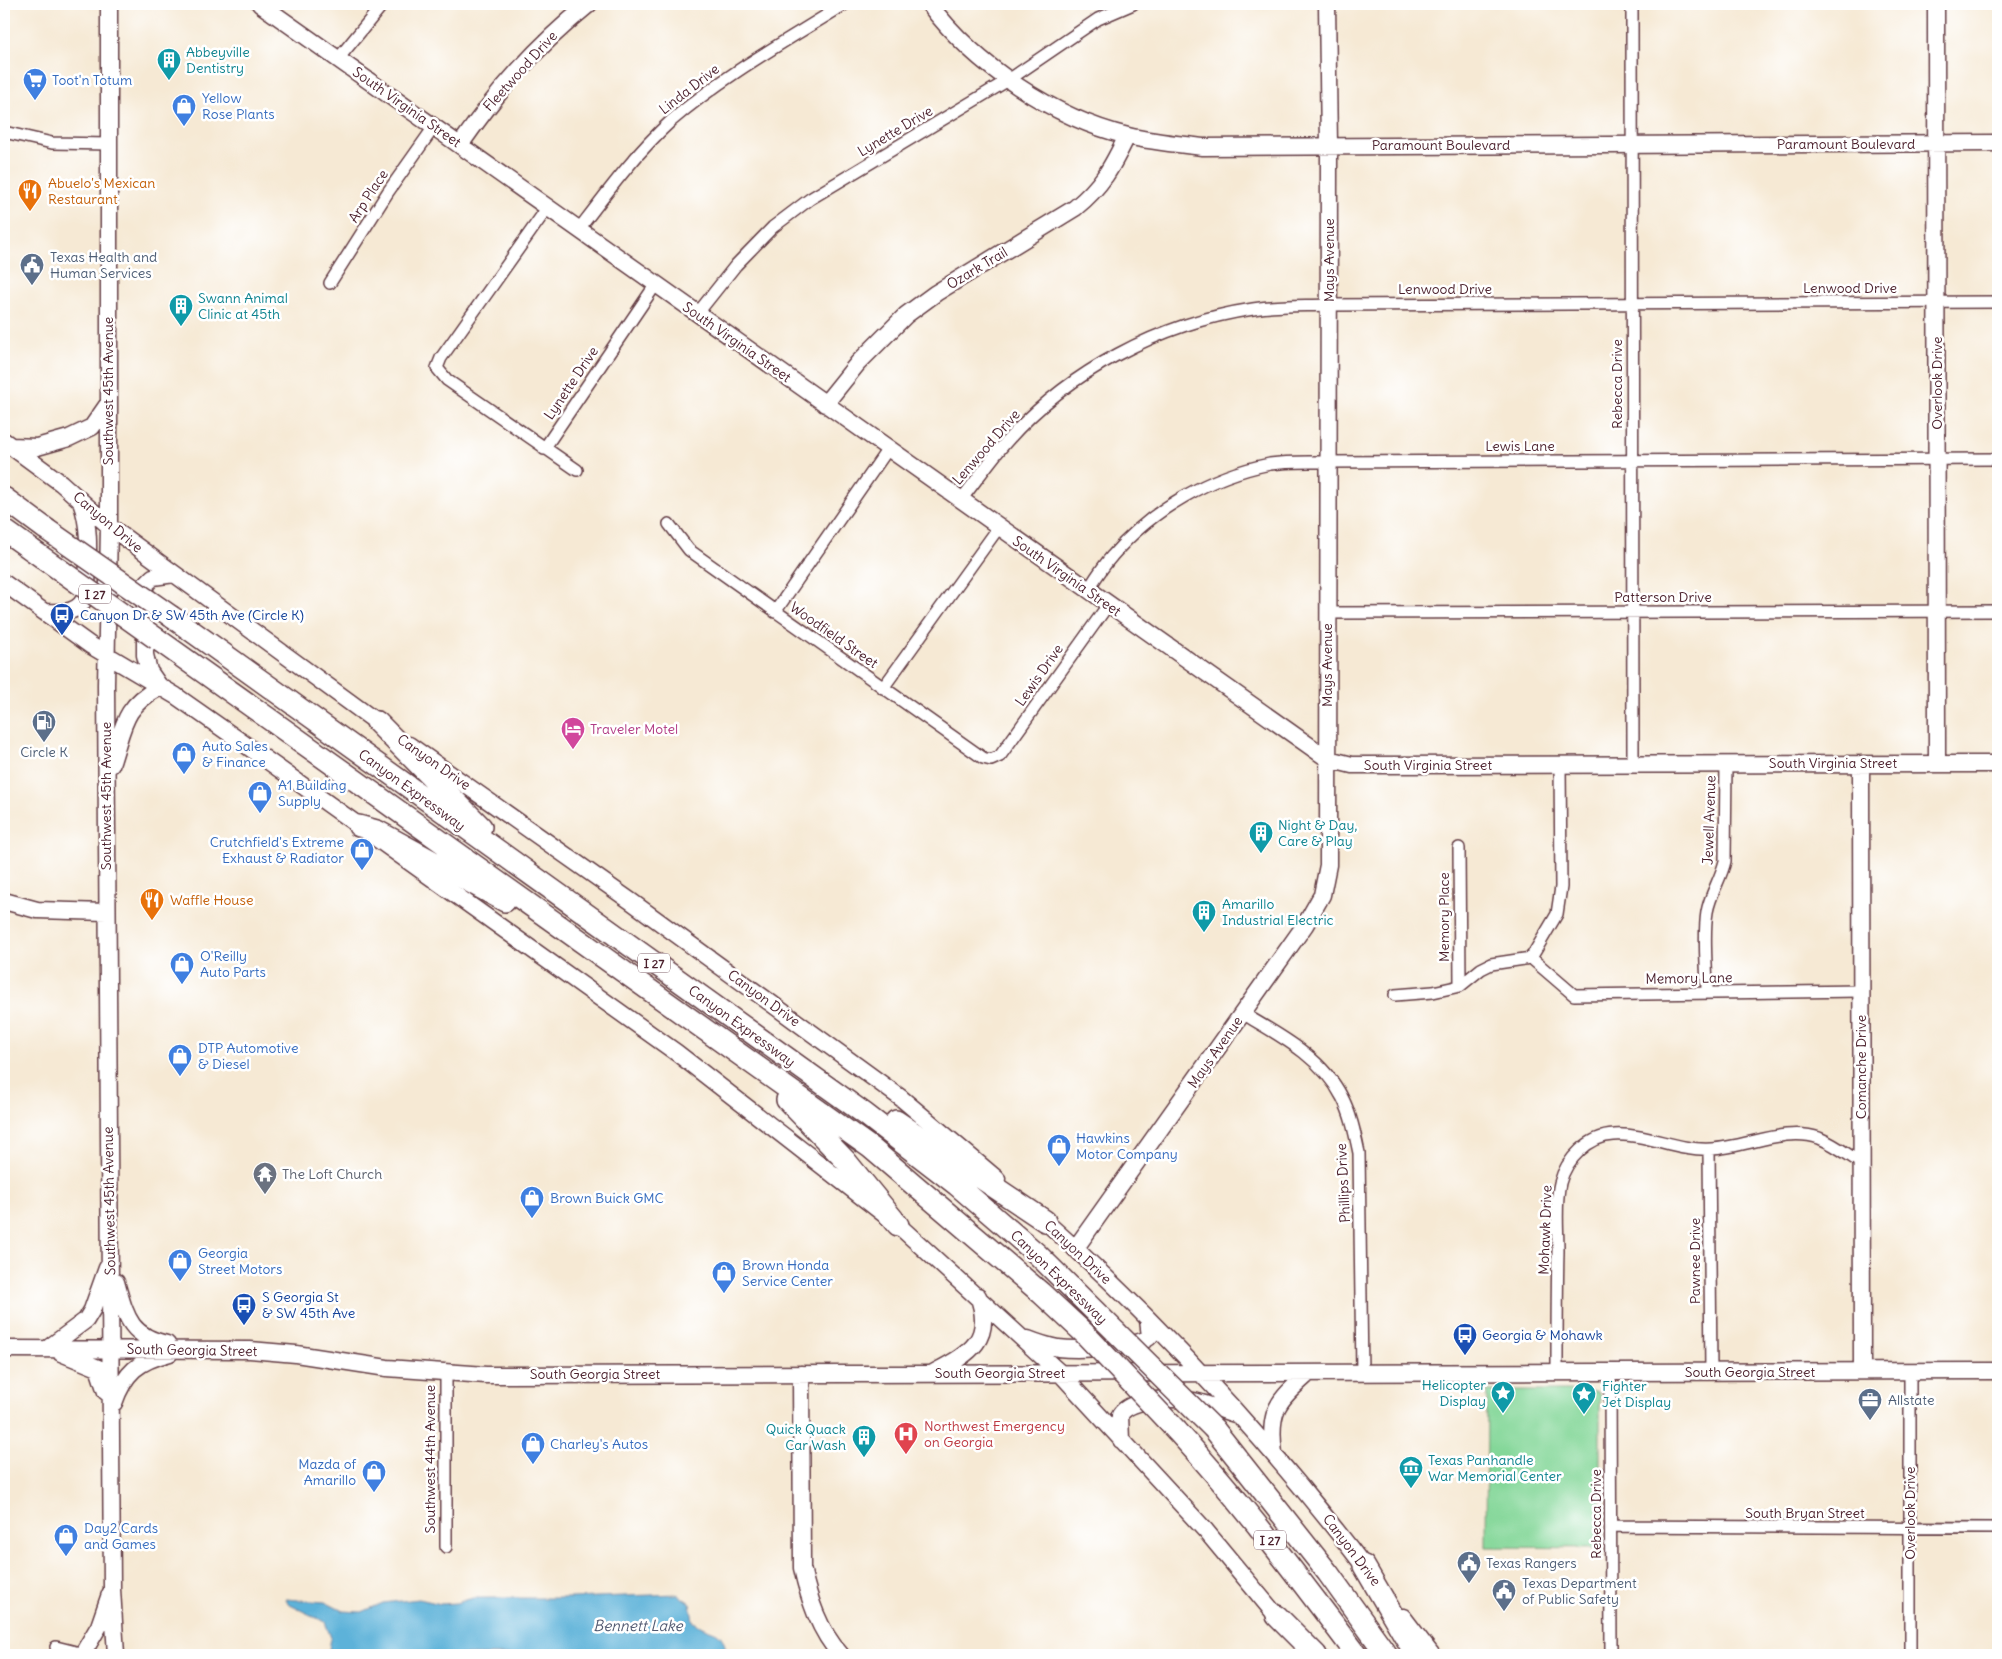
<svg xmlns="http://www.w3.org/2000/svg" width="2002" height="1659" font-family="Delius,sans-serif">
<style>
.green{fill:#84d799;stroke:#677b62}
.water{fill:#5db2d9;stroke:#546882}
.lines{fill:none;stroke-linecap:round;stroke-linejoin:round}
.street-casing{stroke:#643d44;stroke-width:14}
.secondary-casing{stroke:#643d44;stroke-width:19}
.highway-casing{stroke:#643d44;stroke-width:24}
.street{stroke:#fff;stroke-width:11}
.secondary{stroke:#fff;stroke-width:16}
.highway{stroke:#fff;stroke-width:21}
.highway-bridge-casing{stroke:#643d44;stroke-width:24;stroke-linecap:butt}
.highway-bridge{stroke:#fff;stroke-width:21}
.labels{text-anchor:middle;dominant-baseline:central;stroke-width:5;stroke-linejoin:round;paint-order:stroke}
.shield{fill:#fff;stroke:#80626b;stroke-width:1}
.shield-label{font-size:12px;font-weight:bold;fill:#4a1f2b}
.culture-label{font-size:14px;fill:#0d838f;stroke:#fff;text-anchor:start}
.street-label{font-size:14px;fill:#4a1f2b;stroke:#fff}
.shop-label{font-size:14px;fill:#366cbe;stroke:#fff;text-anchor:start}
.food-label{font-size:14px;fill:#c56008;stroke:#fff;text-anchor:start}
.service-label{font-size:14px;fill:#4e5e75;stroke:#fff;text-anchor:start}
.transit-label{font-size:14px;fill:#164399;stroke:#fff;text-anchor:start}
.hotel-label{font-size:14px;fill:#b23c85;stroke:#fff;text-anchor:start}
.worship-label{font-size:14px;fill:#5b616d;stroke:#fff;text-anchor:start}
.health-label{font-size:14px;fill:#be3a42;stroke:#fff;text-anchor:start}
.water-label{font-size:15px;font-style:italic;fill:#525a71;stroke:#fff}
</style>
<rect width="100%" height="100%" fill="#fff"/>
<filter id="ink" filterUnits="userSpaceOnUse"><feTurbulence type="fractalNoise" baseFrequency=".02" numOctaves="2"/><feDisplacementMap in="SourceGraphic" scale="10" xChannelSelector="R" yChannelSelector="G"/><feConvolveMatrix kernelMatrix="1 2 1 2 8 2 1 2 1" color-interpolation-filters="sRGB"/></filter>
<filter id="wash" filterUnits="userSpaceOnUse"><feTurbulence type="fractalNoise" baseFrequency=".0096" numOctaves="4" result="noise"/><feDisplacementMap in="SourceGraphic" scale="20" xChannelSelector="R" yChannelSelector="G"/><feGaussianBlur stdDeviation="1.12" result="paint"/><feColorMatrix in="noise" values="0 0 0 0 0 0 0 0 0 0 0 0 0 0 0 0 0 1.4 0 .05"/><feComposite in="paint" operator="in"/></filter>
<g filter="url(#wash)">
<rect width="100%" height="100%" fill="#f6e9d4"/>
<!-- green -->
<path class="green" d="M1487,1391H1596L1600,1396V1548L1486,1547Z"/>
<!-- water -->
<path class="water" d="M677,1594L690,1603L693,1621C713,1637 722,1624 727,1655H328L331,1638L325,1622L288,1604L286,1599L325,1602L343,1611L362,1612L383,1603L419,1599L441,1604L456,1603L473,1598H571Z"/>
</g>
<g filter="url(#ink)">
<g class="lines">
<defs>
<path id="street" d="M1632,4L1633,764
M338,59L383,4
M4,132L52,143L109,144
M548,207L441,358L437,368L447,380L577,470
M579,229C608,191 636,153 671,121C724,75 786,41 845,4
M330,283L388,192L434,127
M697,314L736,265L773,227L810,199L1010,79L1098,19L1133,4
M544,449L656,284
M960,501C976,481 990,460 1007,441C1069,371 1160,323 1253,309C1277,305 1303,306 1328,305L1998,302
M669,524L689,550L983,758L991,760L1000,756L1108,605
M1088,590C1095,579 1103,566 1112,556C1152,509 1210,476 1270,464C1289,461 1309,462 1327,462L1998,459
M775,612L888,449
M1327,613L1998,611
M883,688L999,527
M1560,764L1561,887L1557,914L1531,958L1574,995L1861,991
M1459,848L1460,986
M1707,993C1707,967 1703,937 1707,912C1710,894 1721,879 1725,861L1726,764
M1395,995L1433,992L1460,986L1481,969L1491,964L1531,958
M1242,1013C1279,1035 1322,1057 1342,1097C1351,1114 1355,1134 1359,1153L1362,1373
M1709,1150L1711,1372
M1910,1371V1655
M446,1372V1547
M1557,1372C1557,1332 1557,1291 1558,1251C1558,1229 1555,1204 1560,1183C1566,1159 1589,1136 1614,1135C1646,1133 1678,1151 1711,1149C1745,1148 1786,1126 1819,1138C1834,1144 1847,1154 1861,1163
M1610,1372L1611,1655
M1611,1526L1998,1528
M56,1647L84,1654"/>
<path id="secondary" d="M109,4V526L106,685L112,1589L116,1655
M260,4L1328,759L1352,765L1998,764
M929,4C975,65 1053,118 1128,136C1153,142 1178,144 1203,147L1998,143
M1936,4L1937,763
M460,145C499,89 536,47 589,4
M825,404L858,363L906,315L936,293L1075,208C1102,186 1112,167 1127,136
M4,441L61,483L109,526L385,728
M11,446L37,447L69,438L92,427L108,404
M4,583L90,645L176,696L243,743L677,1053L898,1225L1060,1373L1206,1531L1284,1625
M44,612C64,613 80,614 87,593C87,563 92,530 81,502
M409,745L632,902L901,1098L997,1179
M1861,764L1862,1371
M111,765C124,727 122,707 160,687L149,671L145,655V585L153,577L174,574
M4,901L37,910L106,912
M1036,1213C1159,1322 1271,1443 1370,1574
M1075,1249L1305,925L1322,895L1328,865L1329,146L1327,4
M116,1282C126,1316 129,1336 167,1344
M1028,1339C1038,1343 1047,1346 1058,1348C1075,1350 1140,1349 1150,1336L1148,1320
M4,1349L250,1350L296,1354L387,1368L486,1375L1998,1371
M47,1349L86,1320L92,1310L107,1268
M61,1353L98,1368L106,1392
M933,1373C968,1354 995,1341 978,1296
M801,1374L802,1568C809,1599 819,1631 841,1655
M114,1403C125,1372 138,1361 170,1353
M1121,1440L1120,1415C1130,1398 1175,1397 1194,1401C1208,1404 1224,1411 1238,1415
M1274,1453C1268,1409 1278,1401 1309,1373
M1403,1617L1432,1655
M82,1655L99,1626L110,1594"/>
<path id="highway" d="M4,498L46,529
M4,530L32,550
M172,617L865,1114L957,1185L1037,1254L1116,1332
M157,639L871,1148L1041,1293L1084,1333
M377,722L481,827
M359,826L377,831L505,901
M787,1100L845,1160L898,1225
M896,1121L1045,1221
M1214,1429L1328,1573L1387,1655
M1177,1431C1242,1502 1299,1578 1357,1655
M1364,1566L1416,1655
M1277,1616L1316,1655"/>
</defs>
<!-- street casing -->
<use href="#street" class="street-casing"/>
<!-- secondary casing -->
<use href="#secondary" class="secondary-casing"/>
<!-- highway casing -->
<use href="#highway" class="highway-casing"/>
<!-- street -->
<use href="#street" class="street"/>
<!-- secondary -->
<use href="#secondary" class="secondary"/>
<!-- highway -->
<use href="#highway" class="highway"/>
<defs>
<path id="highway-bridge" d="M46,529L172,617
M32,550L157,639
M1116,1332L1214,1429
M1084,1333L1177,1431"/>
</defs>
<!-- highway-bridge casing -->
<use href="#highway-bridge" class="highway-bridge-casing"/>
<!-- highway-bridge -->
<use href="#highway-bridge" class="highway-bridge"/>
</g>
</g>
<!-- icons -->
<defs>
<symbol id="building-pin" viewBox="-11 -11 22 30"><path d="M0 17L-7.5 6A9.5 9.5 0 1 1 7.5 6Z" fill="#0f9aa8" stroke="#fff"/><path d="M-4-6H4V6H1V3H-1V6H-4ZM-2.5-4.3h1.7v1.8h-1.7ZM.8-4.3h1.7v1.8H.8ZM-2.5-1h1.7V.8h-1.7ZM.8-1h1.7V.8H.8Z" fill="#fff"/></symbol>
<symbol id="supermarket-pin" viewBox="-11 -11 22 30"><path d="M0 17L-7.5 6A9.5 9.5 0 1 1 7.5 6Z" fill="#3f7fe0" stroke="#fff"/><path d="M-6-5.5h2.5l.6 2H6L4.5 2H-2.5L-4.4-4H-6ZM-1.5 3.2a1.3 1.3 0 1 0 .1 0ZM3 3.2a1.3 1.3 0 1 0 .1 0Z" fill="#fff"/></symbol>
<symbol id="shop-pin" viewBox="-11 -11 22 30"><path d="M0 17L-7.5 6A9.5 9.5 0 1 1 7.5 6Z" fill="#3f7fe0" stroke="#fff"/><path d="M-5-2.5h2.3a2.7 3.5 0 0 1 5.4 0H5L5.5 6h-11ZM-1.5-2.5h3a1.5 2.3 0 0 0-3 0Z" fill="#fff"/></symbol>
<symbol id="restaurant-pin" viewBox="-11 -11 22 30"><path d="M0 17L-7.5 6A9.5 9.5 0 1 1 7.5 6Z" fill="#e8710a" stroke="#fff"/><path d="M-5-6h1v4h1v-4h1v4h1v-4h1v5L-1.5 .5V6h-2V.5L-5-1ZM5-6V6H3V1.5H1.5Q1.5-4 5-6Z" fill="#fff"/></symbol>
<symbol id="civic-pin" viewBox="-11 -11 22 30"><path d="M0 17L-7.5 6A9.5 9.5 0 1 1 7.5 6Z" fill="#5c6f8a" stroke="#fff"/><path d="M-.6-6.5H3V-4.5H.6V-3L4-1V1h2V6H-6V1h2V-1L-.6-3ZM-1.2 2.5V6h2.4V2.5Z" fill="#fff"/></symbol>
<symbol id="bus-pin" viewBox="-11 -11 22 30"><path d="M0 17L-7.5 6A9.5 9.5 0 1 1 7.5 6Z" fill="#1a4fb4" stroke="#fff"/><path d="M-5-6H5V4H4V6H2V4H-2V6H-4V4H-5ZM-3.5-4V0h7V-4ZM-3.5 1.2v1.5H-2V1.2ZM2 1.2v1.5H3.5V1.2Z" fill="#fff"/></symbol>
<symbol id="fuel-pin" viewBox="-11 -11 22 30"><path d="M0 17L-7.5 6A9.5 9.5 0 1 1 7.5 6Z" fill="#5c6f8a" stroke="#fff"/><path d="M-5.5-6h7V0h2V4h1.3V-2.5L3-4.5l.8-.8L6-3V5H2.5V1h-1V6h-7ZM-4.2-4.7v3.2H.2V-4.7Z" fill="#fff"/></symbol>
<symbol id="hotel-pin" viewBox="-11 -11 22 30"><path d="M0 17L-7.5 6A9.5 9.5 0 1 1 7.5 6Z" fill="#d1479c" stroke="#fff"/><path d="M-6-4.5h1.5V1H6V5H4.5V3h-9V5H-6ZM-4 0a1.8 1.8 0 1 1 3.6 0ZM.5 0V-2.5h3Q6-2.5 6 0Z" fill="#fff"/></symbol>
<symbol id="temple-pin" viewBox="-11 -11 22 30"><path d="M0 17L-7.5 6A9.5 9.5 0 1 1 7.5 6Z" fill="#6b7280" stroke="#fff"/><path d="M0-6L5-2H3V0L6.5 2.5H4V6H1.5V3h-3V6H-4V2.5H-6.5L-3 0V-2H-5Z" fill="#fff"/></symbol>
<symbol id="sight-pin" viewBox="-11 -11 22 30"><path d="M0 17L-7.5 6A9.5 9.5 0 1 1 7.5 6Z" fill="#0f9aa8" stroke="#fff"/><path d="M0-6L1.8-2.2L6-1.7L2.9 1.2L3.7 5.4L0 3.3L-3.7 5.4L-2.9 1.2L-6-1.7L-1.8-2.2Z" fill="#fff"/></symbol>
<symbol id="office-pin" viewBox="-11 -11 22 30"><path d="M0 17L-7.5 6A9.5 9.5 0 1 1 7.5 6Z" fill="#5c6f8a" stroke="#fff"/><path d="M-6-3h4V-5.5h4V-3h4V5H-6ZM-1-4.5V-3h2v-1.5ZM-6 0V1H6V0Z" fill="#fff"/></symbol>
<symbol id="hospital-pin" viewBox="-11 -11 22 30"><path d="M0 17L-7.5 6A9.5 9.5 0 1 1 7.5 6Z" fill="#e0444e" stroke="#fff"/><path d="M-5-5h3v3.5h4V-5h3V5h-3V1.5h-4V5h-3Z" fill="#fff"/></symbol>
<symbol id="museum-pin" viewBox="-11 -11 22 30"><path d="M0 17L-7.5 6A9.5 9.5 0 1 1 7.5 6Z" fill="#0f9aa8" stroke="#fff"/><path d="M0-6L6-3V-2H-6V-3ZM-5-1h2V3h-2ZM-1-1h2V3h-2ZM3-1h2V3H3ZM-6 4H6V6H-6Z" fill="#fff"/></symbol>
</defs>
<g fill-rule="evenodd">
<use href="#building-pin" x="155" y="46" width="28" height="38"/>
<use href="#supermarket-pin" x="21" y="66" width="28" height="38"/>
<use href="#shop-pin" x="170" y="92" width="28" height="38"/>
<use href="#restaurant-pin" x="16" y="177" width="28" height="38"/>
<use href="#civic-pin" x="18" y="251" width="28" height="38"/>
<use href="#building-pin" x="167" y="292" width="28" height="38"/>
<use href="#bus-pin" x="48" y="601" width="28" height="38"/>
<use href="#fuel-pin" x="30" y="708" width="28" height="38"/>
<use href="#hotel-pin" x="559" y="715" width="28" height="38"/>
<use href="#shop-pin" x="170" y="740" width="28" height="38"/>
<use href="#shop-pin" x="246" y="779" width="28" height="38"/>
<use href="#building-pin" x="1247" y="819" width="28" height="38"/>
<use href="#shop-pin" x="348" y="836" width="28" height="38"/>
<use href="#restaurant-pin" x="138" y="886" width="28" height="38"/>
<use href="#building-pin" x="1190" y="898" width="28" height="38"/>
<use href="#shop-pin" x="168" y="950" width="28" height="38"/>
<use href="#shop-pin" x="166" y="1042" width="28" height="38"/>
<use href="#shop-pin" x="1045" y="1132" width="28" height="38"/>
<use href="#temple-pin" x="251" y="1160" width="28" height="38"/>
<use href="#shop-pin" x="518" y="1184" width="28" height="38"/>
<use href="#shop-pin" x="166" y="1247" width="28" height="38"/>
<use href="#shop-pin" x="710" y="1259" width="28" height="38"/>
<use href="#bus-pin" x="230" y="1291" width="28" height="38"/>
<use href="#bus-pin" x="1451" y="1321" width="28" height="38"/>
<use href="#sight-pin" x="1489" y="1379" width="28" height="38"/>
<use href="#sight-pin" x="1570" y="1380" width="28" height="38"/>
<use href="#office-pin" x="1856" y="1386" width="28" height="38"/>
<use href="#hospital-pin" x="892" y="1420" width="28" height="38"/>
<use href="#building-pin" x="850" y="1423" width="28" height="38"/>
<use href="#shop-pin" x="519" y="1430" width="28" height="38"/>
<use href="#museum-pin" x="1397" y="1454" width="28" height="38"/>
<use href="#shop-pin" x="360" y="1458" width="28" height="38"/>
<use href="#shop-pin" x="52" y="1522" width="28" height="38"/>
<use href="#civic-pin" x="1455" y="1549" width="28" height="38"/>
<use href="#civic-pin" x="1490" y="1577" width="28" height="38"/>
</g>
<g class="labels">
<!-- shield labels -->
<g class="shield">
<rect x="79" y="584.5" width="32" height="19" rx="4"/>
<rect x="638" y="953.5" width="32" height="19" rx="4"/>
<rect x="1254" y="1530.5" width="32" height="19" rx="4"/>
</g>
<g class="shield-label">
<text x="95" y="594">I 27</text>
<text x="654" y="963">I 27</text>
<text x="1270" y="1540">I 27</text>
</g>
<!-- culture labels -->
<g class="culture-label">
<text x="186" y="52">Abbeyville<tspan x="186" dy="16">Dentistry</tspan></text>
<text x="198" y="298">Swann Animal<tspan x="198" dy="16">Clinic at 45th</tspan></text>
<text x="1278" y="825">Night &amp; Day,<tspan x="1278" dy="16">Care &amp; Play</tspan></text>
<text x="1222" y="904">Amarillo<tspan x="1222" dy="16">Industrial Electric</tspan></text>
<text x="1486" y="1385" text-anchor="end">Helicopter<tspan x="1486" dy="16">Display</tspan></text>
<text x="1602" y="1386">Fighter<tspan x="1602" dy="16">Jet Display</tspan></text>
<text x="846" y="1429" text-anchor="end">Quick Quack<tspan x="846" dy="16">Car Wash</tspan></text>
<text x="1428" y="1460">Texas Panhandle<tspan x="1428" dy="16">War Memorial Center</tspan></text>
</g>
<!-- street labels -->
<g class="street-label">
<text transform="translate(520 71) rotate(-48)">Fleetwood Drive</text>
<text transform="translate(689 89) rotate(-38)">Linda Drive</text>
<text transform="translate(407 107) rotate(35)">South Virginia Street</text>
<text transform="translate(895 131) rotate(-31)">Lynette Drive</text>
<text x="1846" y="144">Paramount Boulevard</text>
<text x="1441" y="145">Paramount Boulevard</text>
<text transform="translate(368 196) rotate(-57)">Arp Place</text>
<text transform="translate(1329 260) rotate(-90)">Mays Avenue</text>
<text transform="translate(977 268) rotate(-31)">Ozark Trail</text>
<text x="1850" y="288">Lenwood Drive</text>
<text x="1445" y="289">Lenwood Drive</text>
<text transform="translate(737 342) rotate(35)">South Virginia Street</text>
<text transform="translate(571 383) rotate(-56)">Lynette Drive</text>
<text transform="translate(1937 383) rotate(-90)">Overlook Drive</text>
<text transform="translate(1617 384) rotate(-90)">Rebecca Drive</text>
<text transform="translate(108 391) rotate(-90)">Southwest 45th Avenue</text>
<text x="1520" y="446">Lewis Lane</text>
<text transform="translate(986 447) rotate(-49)">Lenwood Drive</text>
<text transform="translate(108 522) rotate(40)">Canyon Drive</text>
<text transform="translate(1067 576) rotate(35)">South Virginia Street</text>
<text x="1663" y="597">Patterson Drive</text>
<text transform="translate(834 635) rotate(35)">Woodfield Street</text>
<text transform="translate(1327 665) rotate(-90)">Mays Avenue</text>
<text transform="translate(1039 675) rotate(-55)">Lewis Drive</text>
<text transform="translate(434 762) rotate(35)">Canyon Drive</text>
<text x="1833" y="763">South Virginia Street</text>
<text x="1428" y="765">South Virginia Street</text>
<text transform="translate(412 790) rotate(36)">Canyon Expressway</text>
<text transform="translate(106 796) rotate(-90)">Southwest 45th Avenue</text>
<text transform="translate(1709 820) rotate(-88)">Jewell Avenue</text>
<text transform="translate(1444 917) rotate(-90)">Memory Place</text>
<text transform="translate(1689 978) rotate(-1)">Memory Lane</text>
<text transform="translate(764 998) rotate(36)">Canyon Drive</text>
<text transform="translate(742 1026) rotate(36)">Canyon Expressway</text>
<text transform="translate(1215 1052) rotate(-55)">Mays Avenue</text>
<text transform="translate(1861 1067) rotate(-90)">Comanche Drive</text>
<text transform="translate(1343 1183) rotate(-93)">Phillips Drive</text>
<text transform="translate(109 1201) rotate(-91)">Southwest 45th Avenue</text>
<text transform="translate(1545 1230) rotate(-88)">Mohawk Drive</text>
<text transform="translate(1078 1252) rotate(43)">Canyon Drive</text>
<text transform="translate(1695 1261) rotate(-90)">Pawnee Drive</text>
<text transform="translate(1059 1277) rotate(44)">Canyon Expressway</text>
<text transform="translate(192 1350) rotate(1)">South Georgia Street</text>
<text x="1750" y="1372">South Georgia Street</text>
<text x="1000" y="1373">South Georgia Street</text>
<text x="595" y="1374">South Georgia Street</text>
<text transform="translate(430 1459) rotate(-90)">Southwest 44th Avenue</text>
<text x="1805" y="1513">South Bryan Street</text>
<text transform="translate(1910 1513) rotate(-90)">Overlook Drive</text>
<text transform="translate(1596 1514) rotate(-90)">Rebecca Drive</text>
<text transform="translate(1352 1550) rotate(53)">Canyon Drive</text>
</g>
<!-- shop labels -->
<g class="shop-label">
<text x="52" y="80">Toot'n Totum</text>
<text x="202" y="98">Yellow<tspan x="202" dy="16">Rose Plants</tspan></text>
<text x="202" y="746">Auto Sales<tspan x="202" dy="16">&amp; Finance</tspan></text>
<text x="278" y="785">A1 Building<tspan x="278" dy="16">Supply</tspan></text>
<text x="344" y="842" text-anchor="end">Crutchfield's Extreme<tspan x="344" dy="16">Exhaust &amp; Radiator</tspan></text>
<text x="200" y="956">O'Reilly<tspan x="200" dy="16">Auto Parts</tspan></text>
<text x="198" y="1048">DTP Automotive<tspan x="198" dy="16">&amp; Diesel</tspan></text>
<text x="1076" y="1138">Hawkins<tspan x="1076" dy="16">Motor Company</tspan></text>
<text x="550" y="1198">Brown Buick GMC</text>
<text x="198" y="1253">Georgia<tspan x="198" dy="16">Street Motors</tspan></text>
<text x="742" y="1265">Brown Honda<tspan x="742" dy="16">Service Center</tspan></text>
<text x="550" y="1444">Charley's Autos</text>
<text x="356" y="1464" text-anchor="end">Mazda of<tspan x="356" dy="16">Amarillo</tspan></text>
<text x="84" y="1528">Day2 Cards<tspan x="84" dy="16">and Games</tspan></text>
</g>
<!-- food labels -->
<g class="food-label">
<text x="48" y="183">Abuelo's Mexican<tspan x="48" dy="16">Restaurant</tspan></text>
<text x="170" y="900">Waffle House</text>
</g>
<!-- service labels -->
<g class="service-label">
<text x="50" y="257">Texas Health and<tspan x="50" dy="16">Human Services</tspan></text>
<text x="44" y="752" text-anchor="middle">Circle K</text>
<text x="1888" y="1400">Allstate</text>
<text x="1486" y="1563">Texas Rangers</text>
<text x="1522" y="1583">Texas Department<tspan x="1522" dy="16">of Public Safety</tspan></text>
</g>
<!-- transit labels -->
<g class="transit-label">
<text x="80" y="615">Canyon Dr &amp; SW 45th Ave (Circle K)</text>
<text x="262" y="1297">S Georgia St<tspan x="262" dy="16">&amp; SW 45th Ave</tspan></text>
<text x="1482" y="1335">Georgia &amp; Mohawk</text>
</g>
<!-- hotel labels -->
<g class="hotel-label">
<text x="590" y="729">Traveler Motel</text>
</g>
<!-- worship labels -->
<g class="worship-label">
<text x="282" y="1174">The Loft Church</text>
</g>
<!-- health labels -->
<g class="health-label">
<text x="924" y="1426">Northwest Emergency<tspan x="924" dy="16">on Georgia</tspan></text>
</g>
<!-- water labels -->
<g class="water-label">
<text x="638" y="1625">Bennett Lake</text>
</g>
</g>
<!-- margin -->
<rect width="2002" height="1659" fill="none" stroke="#fff" stroke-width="20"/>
</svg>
